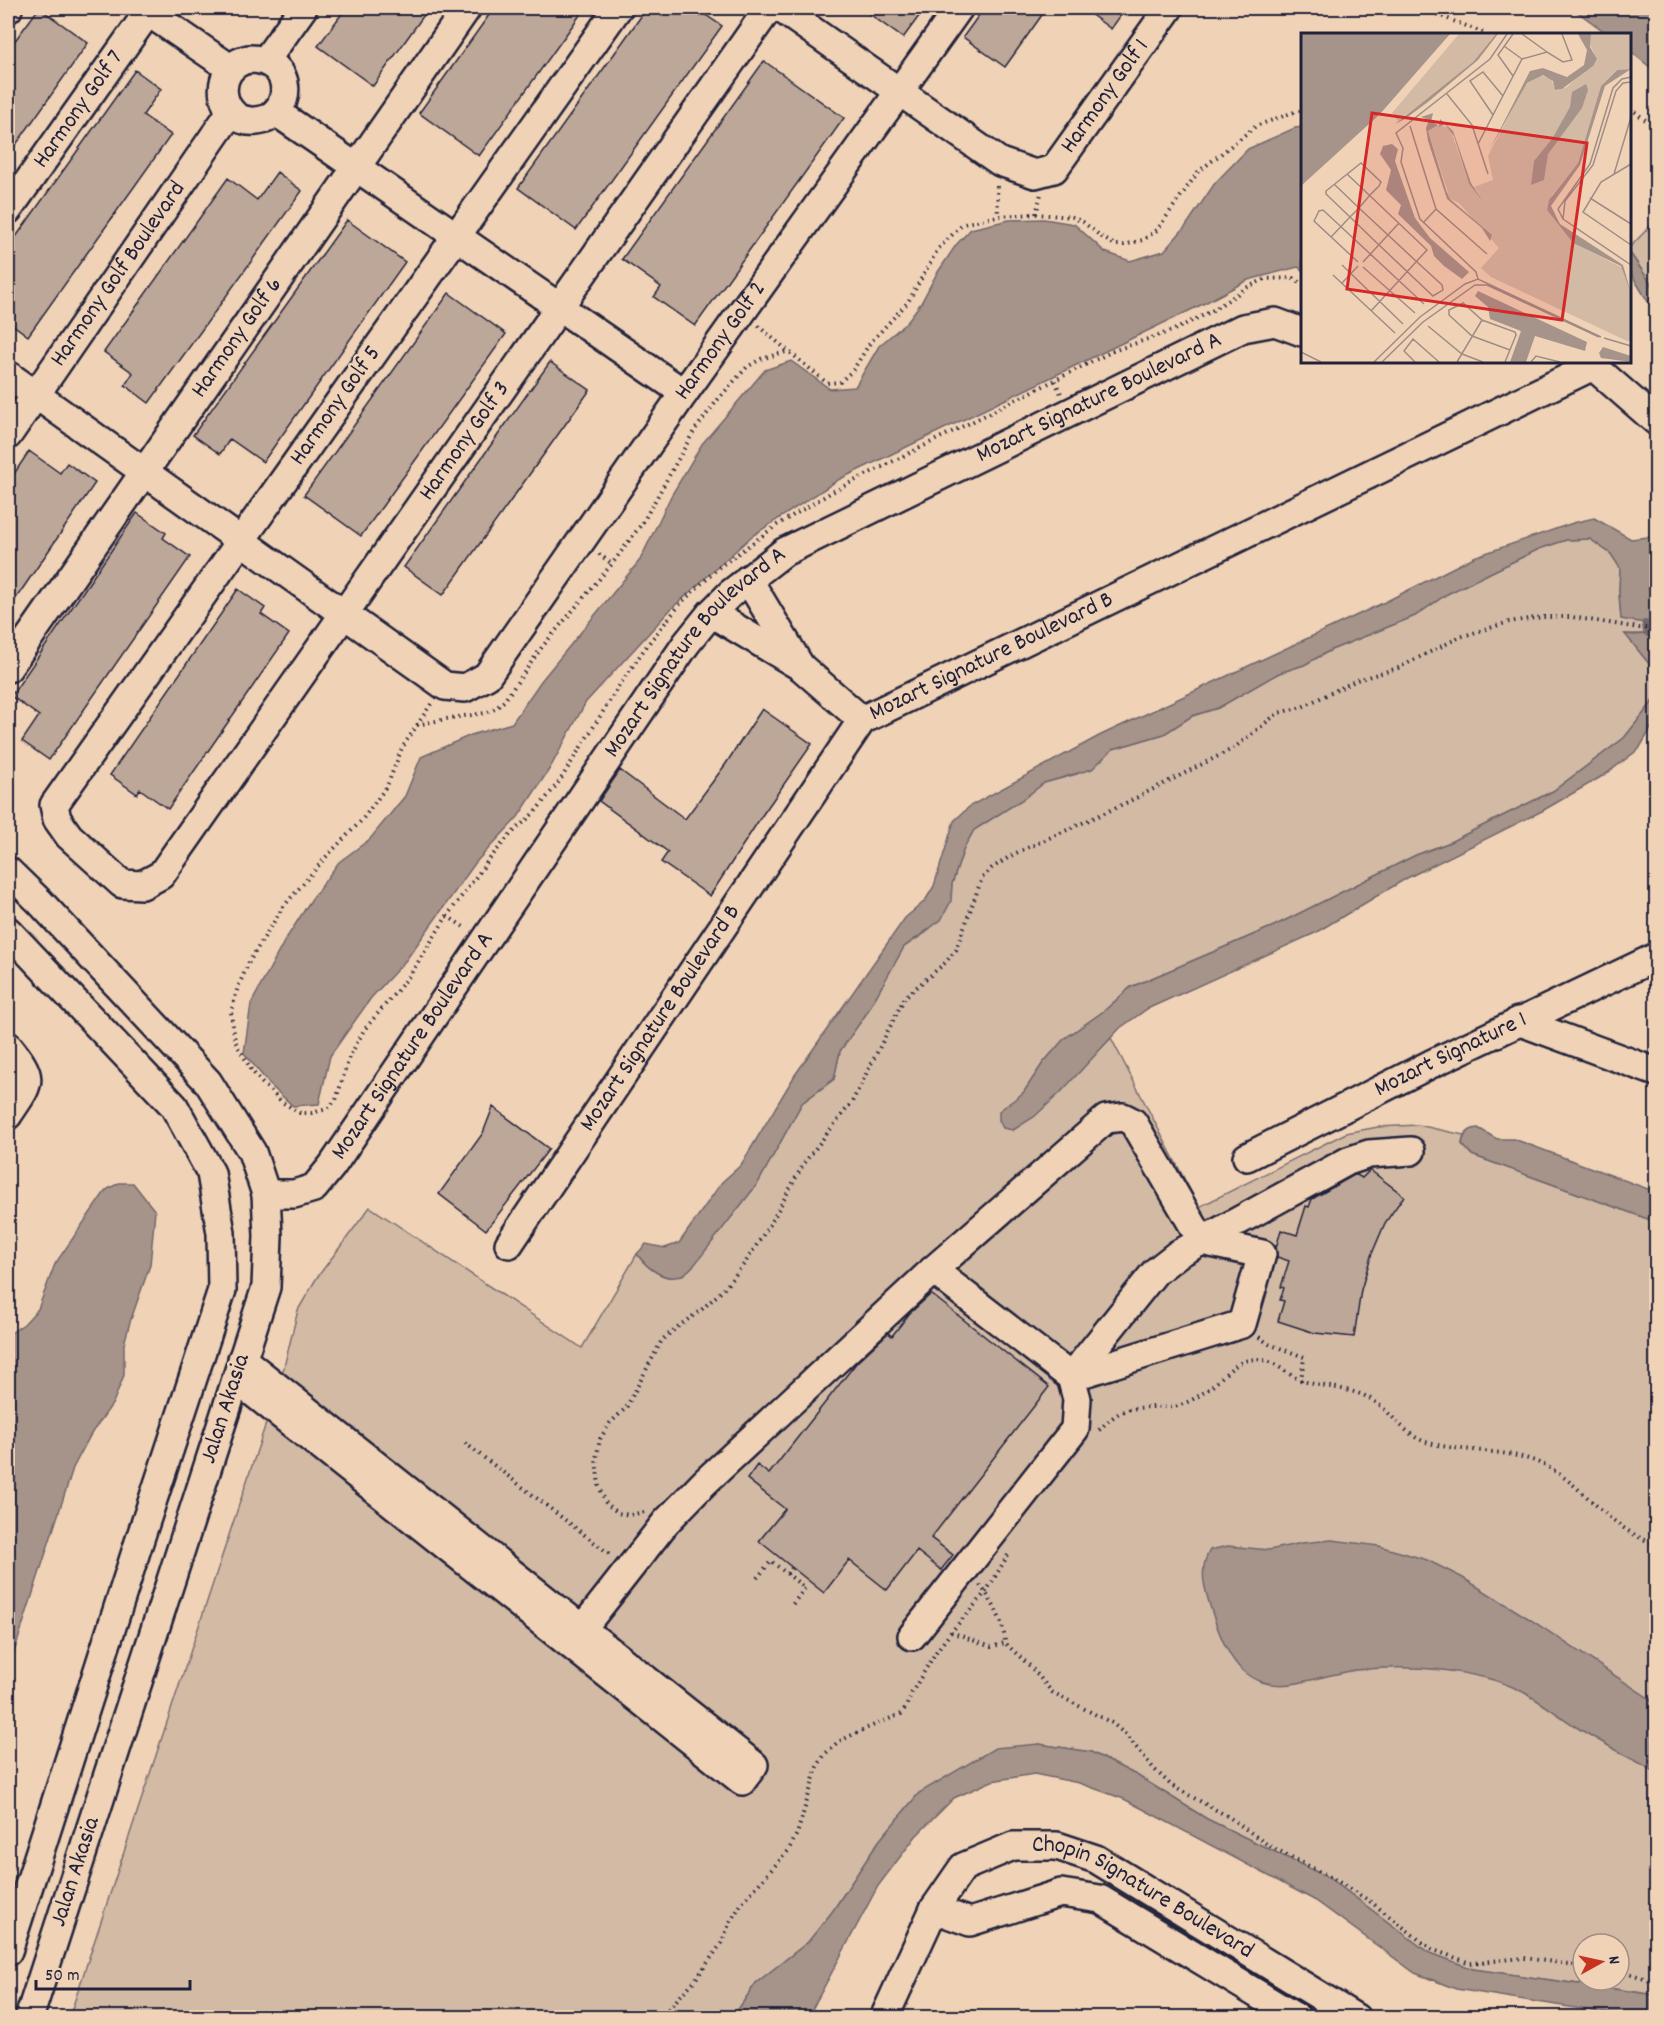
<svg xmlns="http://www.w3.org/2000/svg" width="1664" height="2025" font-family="Dekko,sans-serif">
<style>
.green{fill:#d2baa5;stroke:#7a6e70;stroke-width:1.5;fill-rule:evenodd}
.water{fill:#a6948b;stroke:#71666b;stroke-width:1.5}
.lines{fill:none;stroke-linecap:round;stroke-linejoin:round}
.stream{stroke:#71666b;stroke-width:6}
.building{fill:#bda798;stroke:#22223b;stroke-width:1.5}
.minor-casing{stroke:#22223b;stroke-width:32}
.path{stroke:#22223b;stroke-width:4;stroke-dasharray:1.5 4.5;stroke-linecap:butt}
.minor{stroke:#f0d3b7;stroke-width:27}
.labels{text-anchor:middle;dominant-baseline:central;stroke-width:5;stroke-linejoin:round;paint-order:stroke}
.street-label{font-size:24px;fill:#22223b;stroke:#f0d3b7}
.inset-road{fill:none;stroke:#9e8c85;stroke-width:1.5}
.view{fill:#d62828;fill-opacity:0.15;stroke:#d62828;stroke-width:3}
.inset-edge{fill:none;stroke:#22223b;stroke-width:3}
</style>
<rect width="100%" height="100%" fill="#f0d3b7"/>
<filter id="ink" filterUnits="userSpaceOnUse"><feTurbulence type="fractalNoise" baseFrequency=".0167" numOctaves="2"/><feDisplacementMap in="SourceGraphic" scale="12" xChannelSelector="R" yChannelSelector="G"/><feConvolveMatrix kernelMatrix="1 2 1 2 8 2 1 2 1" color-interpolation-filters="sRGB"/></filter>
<g filter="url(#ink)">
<!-- green -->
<path class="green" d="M1656,220V291L1630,253V247Z
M1590,539L1611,554L1620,567L1619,593L1621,618L1642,622L1644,634H1625L1655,671L1656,693L1651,704L1624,738L1553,791L1448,843L1416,855L1274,926L1131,987L1104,1011L1064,1039L1043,1063L1023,1093L1013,1130C1052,1106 1079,1070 1111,1038L1199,1207L1346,1133L1378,1127L1418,1125L1464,1135L1462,1144L1472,1155L1656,1222V1995L1473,1969L1427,1952L1329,1878L1207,1819L1138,1776L1091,1752L1039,1744L919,1793L879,1841L832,1912L808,1942L756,1983L733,2017L69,2018L282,1375L298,1310L316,1279L370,1207L582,1348L637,1254C647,1268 666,1284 684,1274C688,1271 692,1267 695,1263L758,1183L802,1103L834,1079L840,1051L866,1014L904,947L927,932L950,901L952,884L964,848L974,830L1023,799L1044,783L1077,774L1113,749L1164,734L1192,716L1218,708L1279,673L1304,665L1331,650L1415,616L1447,594L1539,549L1566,540ZM1583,1944H1619V1980H1583Z"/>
<!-- water -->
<path class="water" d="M1572,8H1656V72L1630,51V34H1608Z
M1302,127V270L1298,267L1248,280L1201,305L838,480L752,536L671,609L586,702L550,768L518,817L476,862L406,960L371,998L330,1056L319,1104L293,1106L270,1085L244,1053L251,1004L284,942L311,900L339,862L370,839L405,796L421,757L471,735L512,723L541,681L640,560L671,496L702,444L765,370L791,361L830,389L855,387L879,346L906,323L921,303L936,275L956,245L971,229L1009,220L1044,219L1074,224L1105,252L1130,261L1164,251L1186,226L1215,183L1248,149L1295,128Z
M1630,253L1656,291V315L1630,272Z
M1594,518L1631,539L1656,536V553L1650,566L1656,581V621L1645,623L1621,619L1619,593L1620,568L1611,554L1590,539L1566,540L1539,549L1447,594L1415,616L1331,650L1304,665L1279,673L1218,708L1192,716L1164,734L1113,749L1092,769L1044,783L1023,799L974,830L964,848L952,884L951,901L941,920L904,947L866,1014L840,1051L834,1079L802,1103L758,1183L695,1264C692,1267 688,1271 684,1274C666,1284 647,1268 637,1254L646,1244L665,1248L679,1243L722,1182L741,1165L795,1075L905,918L925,901L934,886L954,821L970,806L1099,736L1385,602L1474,557L1573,523Z
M1656,633V684L1655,671L1625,634L1634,635Z
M1656,693V720L1639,749L1606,774L1542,811L1407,878L1315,933L1147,1009L1120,1028L1061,1092L1034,1117L1013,1130L1003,1128L999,1120V1111L1023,1093L1043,1063L1064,1039L1104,1011L1131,987L1274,926L1416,855L1448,843L1553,791L1624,738L1651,704Z
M1478,1128L1497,1139H1514L1656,1192V1222L1472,1155L1462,1144C1464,1134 1468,1129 1478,1128Z
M119,1183H133L155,1211L150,1265L130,1322L124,1344V1375L113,1403L91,1434L73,1468L8,1671V1335L24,1324L38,1309L55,1264L106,1190Z
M1332,1540L1379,1546L1427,1560L1463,1578L1528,1618L1656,1703V1772C1631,1758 1606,1745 1581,1730C1545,1707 1526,1687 1482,1677C1440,1667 1398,1666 1356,1670C1336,1673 1317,1679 1298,1683C1245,1693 1227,1658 1213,1615C1206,1593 1197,1571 1210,1550L1228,1546L1269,1550L1302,1543Z
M1039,1744L1091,1752L1138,1776L1207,1819L1329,1878L1428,1952L1473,1969L1656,1995V2017H1632L1456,1989L1415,1973L1316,1901L1124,1799L1079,1783L1034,1774L992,1781L954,1798L916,1836L878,1886L808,2017H733L756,1983L808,1942L832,1912L879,1841L919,1793L995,1748Z"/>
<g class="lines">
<!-- stream -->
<path class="stream" d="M1645,623L1648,634"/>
</g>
<!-- building -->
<path class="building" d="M39,8L88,43L8,156V50Z
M346,8H429L373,86L318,46Z
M494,8H585L479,156L419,113Z
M647,8H695L722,26L576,230L518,188Z
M861,8H925L903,38Z
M984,8H1047L1005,67L963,37Z
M1082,8H1126L1111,29Z
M764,61L844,118L695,326L654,297L661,287L622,259Z
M135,70L161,89L143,115L171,135L28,336L8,321V248Z
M277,172L302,191L149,403L125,385L133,373L104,352L228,178L257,200Z
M347,220L405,262L263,462L230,439L220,454L193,435Z
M449,293L506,334L361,536L304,495Z
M550,362L590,390L443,595L404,567Z
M29,451L60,473L67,463L95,483L8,610V483Z
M137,513L166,533L163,538L190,557L49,760L22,741L39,716L11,696Z
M238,589L265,608L261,614L289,634L168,809L140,789L137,794L110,775Z
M762,709L812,744L761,817L710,896L661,862L668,852L599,801L620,770L685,819L725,765Z
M493,1107L549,1149L486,1230L439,1194L483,1133Z
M1370,1170L1404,1196L1385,1223L1371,1256L1361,1290L1354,1337L1315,1333L1278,1321L1284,1301L1280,1300L1284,1288L1281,1287L1289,1261L1277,1257L1276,1248L1281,1230L1297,1235L1306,1206L1309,1207L1312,1199L1354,1175H1357L1362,1178Z
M931,1294L1049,1387L931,1538L953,1555L941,1570L917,1551L887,1590L849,1560L824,1593L759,1541L785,1509L747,1479L757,1465L769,1474L857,1362L888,1333L892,1336L909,1314Z"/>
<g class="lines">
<defs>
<g id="minor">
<path d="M142,8L230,68"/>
<path id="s1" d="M618,8L54,805L57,819L69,836L122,884L142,885L161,875L769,8"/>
<path id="s2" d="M780,8L1000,162L1035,174L1054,169L1169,8"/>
<path d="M8,9V8"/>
<path d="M249,59C297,58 294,118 256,121C219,125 209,67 249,59Z"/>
<path d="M266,60L303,8"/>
<path d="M276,112L684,393"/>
<path id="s3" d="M8,210L151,8"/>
<path d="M1591,362L1593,366L1656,421"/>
<path id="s4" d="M8,375L445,686L465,688L487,676L684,393L959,8"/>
<path id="s5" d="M8,435L230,113"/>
<path d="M748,579L799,664"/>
<path d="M711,613L801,667L862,720"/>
<path id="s6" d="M8,668L467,8"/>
<path d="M8,871L40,902L208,1082L252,1152L266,1194L268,1236L266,1287L29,2018"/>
<path d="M8,931L174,1106L211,1173L221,1233L222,1290L139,1542L8,1951"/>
<path d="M1518,1021L1656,1072"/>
<path d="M8,1046C36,1080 30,1082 8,1115"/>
<path id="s7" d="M1247,1157L1431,1064L1656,957"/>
<path id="s8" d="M266,1194H294L314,1188L332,1166L686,644L711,613L730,594L784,552L1243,328L1275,322L1302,332"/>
<path id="s9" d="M509,1244L862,720L1593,366"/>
<path d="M1071,1377L1155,1272L1178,1254L1348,1161L1369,1154L1411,1151"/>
<path d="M236,1379L742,1781L754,1765L242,1359"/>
<path d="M912,1636L1075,1429L1077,1399L1071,1377L933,1270"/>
<path d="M571,1643L666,1522L705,1482L933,1270L1106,1119L1123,1117L1133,1122L1202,1241L1262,1254L1242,1324L1071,1377"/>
<path d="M934,1909L970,1922L1061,1893L1100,1899L1297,2018"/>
<path id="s10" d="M884,2018L934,1909L963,1867L1013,1846H1057L1096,1859L1356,2018"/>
</g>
</defs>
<!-- minor casing -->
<use href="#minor" class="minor-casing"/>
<!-- path -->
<path class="path" d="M1420,8L1487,34
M1630,108L1656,128
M997,186L998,216
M1036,214L1041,194
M758,326L827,383L840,382L853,370L870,343L908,302L938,249L963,224L998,216L1036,214L1072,217L1083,222L1103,238L1115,245H1124L1143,240L1157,230L1198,172L1256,126L1297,111H1302
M1055,381L1061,394
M599,554L612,564
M431,704L402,748L387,786L362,820L326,857L283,907L249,962L238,987L231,1012L235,1041L252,1071L262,1083L282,1102L300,1113H312L327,1109L336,1100L349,1058L364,1030L410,975L447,916L487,862L508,837L535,812L559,782L619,686L648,644L682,602L718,568L777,525L832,492L1113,351L1174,330L1210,312L1248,287L1265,279L1293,278L1302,284
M417,725L451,718L485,713L495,709L504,701L542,647L612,564L643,522L694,431L719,398L747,367L761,359L789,351
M447,916L467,929
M1259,1337L1269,1344L1304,1357L1301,1381
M1099,1430C1120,1409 1126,1408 1155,1407C1162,1407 1171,1408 1178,1406C1189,1402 1200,1396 1210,1388C1220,1380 1232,1365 1245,1361C1272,1353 1284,1375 1303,1381C1325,1388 1348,1387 1369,1398C1391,1410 1402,1434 1426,1442C1465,1454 1509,1447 1546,1466C1586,1487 1610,1530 1656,1544
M465,1443L612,1556
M644,1512L630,1515L618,1513L606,1503L599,1486L596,1459L600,1439L610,1423L626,1408L662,1340L680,1325L700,1311L723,1290L745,1263L772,1221L804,1163L852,1102L905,997L945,963L956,950L982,878L992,868L1014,854L1122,805L1234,748L1278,713L1302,707L1357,680L1398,668L1460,637L1509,622L1542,617H1572L1639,628H1656
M787,1574L792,1568
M757,1578L771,1561L805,1588L792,1605
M980,1585C993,1602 1004,1622 1005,1643L1031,1667L1052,1692L1112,1723L1126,1735L1155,1770L1172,1786L1229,1817L1268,1845L1334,1879L1371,1902L1431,1949L1470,1963L1524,1958L1583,1966
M951,1632L991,1647L1005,1643
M1619,1970L1656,1982
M660,2018L695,1980L721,1944L730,1922L742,1903L788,1851L797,1834L817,1767L825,1754L838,1742L860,1731L901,1714L906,1707L912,1692L936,1652L951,1632L986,1592L1008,1555"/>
<!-- minor -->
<use href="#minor" class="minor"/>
</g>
</g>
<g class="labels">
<!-- street labels -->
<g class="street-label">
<text stroke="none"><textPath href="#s2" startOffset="414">Harmony Golf 1</textPath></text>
<text stroke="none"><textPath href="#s3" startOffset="123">Harmony Golf 7</textPath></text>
<text stroke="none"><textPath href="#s5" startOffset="195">Harmony Golf Boulevard</textPath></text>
<text stroke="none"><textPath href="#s6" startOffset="402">Harmony Golf 6</textPath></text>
<text stroke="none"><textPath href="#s4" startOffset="990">Harmony Golf 2</textPath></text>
<text stroke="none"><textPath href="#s8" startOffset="1194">Mozart Signature Boulevard A</textPath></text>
<text transform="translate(336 406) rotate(-55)">Harmony Golf 5</text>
<text stroke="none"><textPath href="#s1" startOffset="1654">Harmony Golf 3</textPath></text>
<text stroke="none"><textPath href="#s8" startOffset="708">Mozart Signature Boulevard A</textPath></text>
<text stroke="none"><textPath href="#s9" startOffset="776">Mozart Signature Boulevard B</textPath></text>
<text stroke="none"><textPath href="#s9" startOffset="272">Mozart Signature Boulevard B</textPath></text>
<text stroke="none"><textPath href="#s8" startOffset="222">Mozart Signature Boulevard A</textPath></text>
<text stroke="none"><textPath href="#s7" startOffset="228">Mozart Signature 1</textPath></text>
<text transform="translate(226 1409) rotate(-72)">Jalan Akasia</text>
<text transform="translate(76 1872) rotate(-72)">Jalan Akasia</text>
<text stroke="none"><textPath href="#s10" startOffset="368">Chopin Signature Boulevard</textPath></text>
</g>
</g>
<!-- overview -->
<g transform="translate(1301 33)">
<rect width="330" height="330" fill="#f0d3b7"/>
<path d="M158,1H195L172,29L97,88L91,80ZM290,1H330V36L315,37L300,53L277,130L251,162L246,177L272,210L322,235L330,260V308H326L190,244L180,235L198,215L158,170L149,166L127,98L137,92L149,95L168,151L180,163L173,154L192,147L187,123L224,52L240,42L250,46L255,58L266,54L296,27L289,11Z" fill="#d2baa5"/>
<path d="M0,1H149L79,81L0,153ZM195,1H197L177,27L127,69L104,86L94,91L172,29ZM277,1H290L289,14L296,26L292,33L261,56L254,57L252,48L242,42L226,50L188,118L229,38L242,35L266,44L283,32L286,17ZM330,36L304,53L279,132L250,173L259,191L322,232L330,260L320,233L272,210L246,177L248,167L277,130L300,53L316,37ZM285,51L287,57L281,75L247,121L243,147L230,152L233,128L251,106L269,74L271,59ZM132,80L130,89L137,92L127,98L145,157L149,166L191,202L189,208L181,195L146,166L127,108L125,95L128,87L120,84ZM139,86L152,98L170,150L181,167L168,151L153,103L144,91L138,94ZM91,111L97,116L94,128L114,185L129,205L168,239L161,246L143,233L133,223L130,213L97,181L100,172L85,157L90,137L79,121L82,113ZM177,258L286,309L284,318L234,303L225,329H209L220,298L189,286L187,274L174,263ZM302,314L330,323V329L300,325L298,320Z" fill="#a6948b"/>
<path class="inset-road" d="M212,1L197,22L212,43M221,1L246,19M203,13L221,26M330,44L321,46L312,55L289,131L257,176L262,186L330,232M146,61L171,92L187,141M192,82L169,48L182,39L202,63M109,93L135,176L186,221M177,111L221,26L246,19L262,29L271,27L261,1M330,131L300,149L282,179L330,212M46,141L126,217L70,278M313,141L330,84M289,165L330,191M262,186L264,168L292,132L315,58L322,50L330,49M122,190L135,176M30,204L49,184L58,175L69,162L78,153L80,149L60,130L25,158V161L49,184L78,212L132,263L142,257L141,252L116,229L58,175L33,151M57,229L13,188L18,178L22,177L123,271M62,229L98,190M41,232L102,291M62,234L114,280M32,242L94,300M177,246L175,239L119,186L100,129L102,115L95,100L189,26L206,1M41,250L57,233M127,293L161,321L182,329M303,305L330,313M0,319L20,329M73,329L119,284L164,251L177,246L300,304M81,329L122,289L174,252H186L298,304M114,329L103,318L112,306L138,329M156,329L181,287M204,329L215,302L214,299L181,287L162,270L148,277V282L171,303L209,317M230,329L235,323L259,329"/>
<path class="view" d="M71,80L286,110L261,287L46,256Z"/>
<rect width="330" height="330" class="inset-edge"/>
</g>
<!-- margin -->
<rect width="1664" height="2025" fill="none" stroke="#f0d3b7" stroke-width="30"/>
<rect x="15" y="15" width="1634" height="1995" fill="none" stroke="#22223b" stroke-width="2" filter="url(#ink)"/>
<!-- north arrow -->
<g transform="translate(1601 1962) rotate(82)"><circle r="28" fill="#f0d3b7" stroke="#9e8c85" stroke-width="1.5"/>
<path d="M0-4.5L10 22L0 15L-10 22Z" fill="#c8321e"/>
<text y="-9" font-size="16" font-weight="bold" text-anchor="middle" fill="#22223b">N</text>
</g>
<!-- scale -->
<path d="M36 1980v9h154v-9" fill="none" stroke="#22223b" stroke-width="3"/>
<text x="45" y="1980" font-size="18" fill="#22223b" stroke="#f0d3b7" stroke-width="4.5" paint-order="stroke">50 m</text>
</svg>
